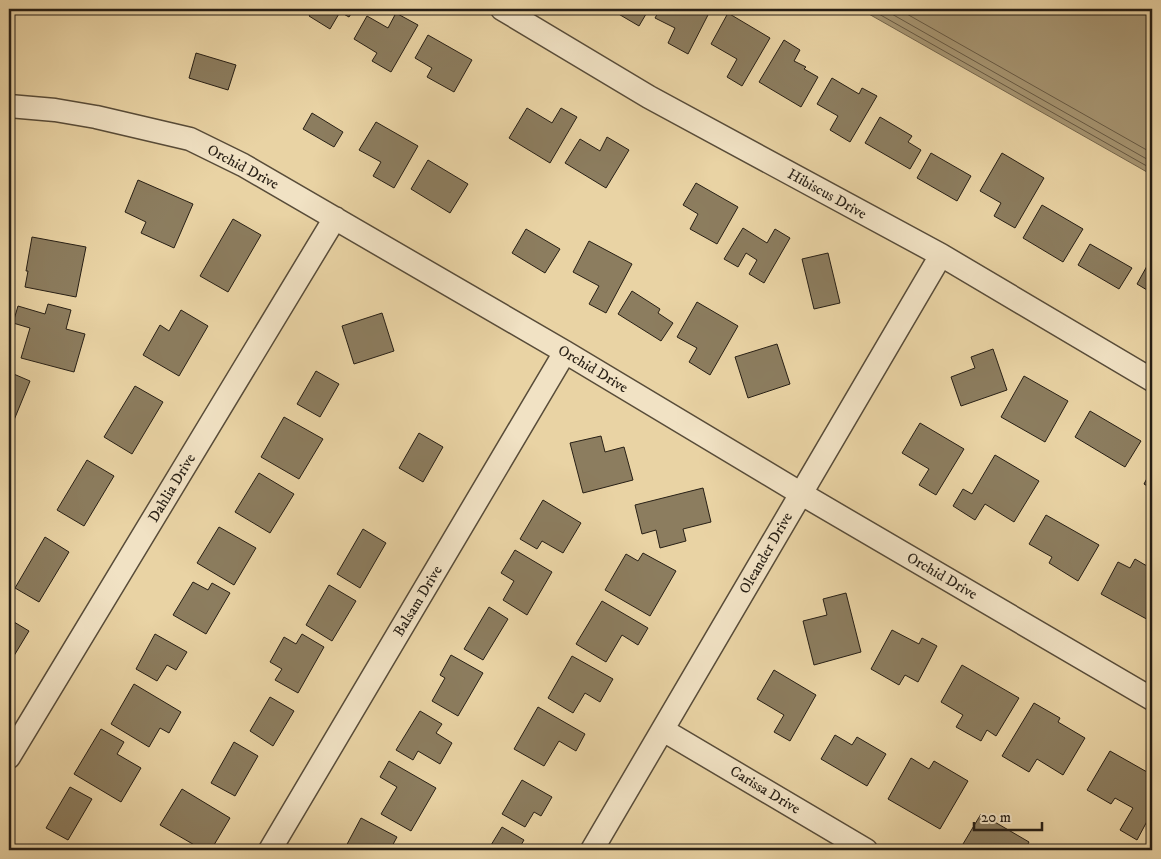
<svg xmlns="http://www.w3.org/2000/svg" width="1161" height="859" font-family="'IM FELL DW Pica',serif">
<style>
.water{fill:#a79673;stroke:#74664d}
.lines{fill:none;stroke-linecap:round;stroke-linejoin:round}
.shore{stroke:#675a44;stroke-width:1}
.building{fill:#8c7d5f;stroke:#271f15}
.minor-casing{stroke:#584c39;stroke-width:25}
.minor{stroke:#f1e2c4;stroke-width:22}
.labels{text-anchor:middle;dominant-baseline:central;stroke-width:4;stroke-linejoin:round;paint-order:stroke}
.street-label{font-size:15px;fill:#271f15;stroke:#f1e2c4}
</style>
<rect width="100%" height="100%" fill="#e9d3a4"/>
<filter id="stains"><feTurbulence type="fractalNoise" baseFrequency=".004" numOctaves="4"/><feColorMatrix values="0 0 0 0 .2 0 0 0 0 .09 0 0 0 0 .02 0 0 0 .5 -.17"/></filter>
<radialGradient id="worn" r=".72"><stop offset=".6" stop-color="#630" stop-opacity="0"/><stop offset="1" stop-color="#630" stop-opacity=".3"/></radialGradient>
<!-- water -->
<path class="water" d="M860,9H1152V175L1140,168Z"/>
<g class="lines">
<!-- shore -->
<path class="shore" d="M870,9L1152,169
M883,9L1152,162
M898,9L1152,153"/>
</g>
<!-- building -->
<path class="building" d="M314,9H354L349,17L340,12L330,29L309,16Z
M610,9H649L639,26Z
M660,9H701L709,13L688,54L668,43L675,28L655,18Z
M396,13L418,25L391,72L372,61L377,53L354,39L367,16L388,28Z
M728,13L770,38L742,86L727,77L737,59L711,44Z
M428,35L472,60L454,92L427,77L432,68L415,58Z
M784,40L800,50L794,61L806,67L804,69L818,77L801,107L759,82Z
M196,53L236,65L228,90L189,78Z
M832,78L859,94L862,88L877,96L850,142L830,130L838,116L817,104Z
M527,108L552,123L561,108L577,117L550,163L509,138Z
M312,113L343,132L334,147L303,129Z
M880,117L912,136L908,142L921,150L910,169L865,143Z
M376,122L418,146L394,188L373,176L381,162L359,150Z
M607,137L629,150L606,188L565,163L580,139L600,151Z
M931,153L971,176L957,201L917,178Z
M1002,153L1044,178L1015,228L994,216L1001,203L980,191Z
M428,160L468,184L450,213L411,189Z
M138,180L193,204L174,248L141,233L146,222L125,212Z
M696,183L738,207L717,244L690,229L698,214L683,205Z
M1042,205L1083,229L1063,262L1023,238Z
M233,219L261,235L228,292L200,276Z
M743,228L767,243L775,229L790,238L764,283L749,274L757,260L746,253L738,267L724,259Z
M526,229L560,249L545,273L512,253Z
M32,237L86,247L76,297L25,287L28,271H26Z
M589,241L632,264L606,313L589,304L599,286L573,272Z
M1090,244L1132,268L1119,289L1078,265Z
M828,253L840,303L814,309L802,259Z
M1152,257V293L1137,284Z
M632,291L660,309L658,313L673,323L661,341L618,314Z
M697,302L738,326L710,375L689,362L697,348L677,337Z
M48,304L71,310L66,329L85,334L74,372L21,358L30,328L13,323L18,306L45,314Z
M181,310L208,326L179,376L143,355L160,325L169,331Z
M382,313L394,351L354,364L342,326Z
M777,344L790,384L748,398L735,357Z
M993,349L1007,390L961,406L951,377L975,368L971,357Z
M316,371L339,384L320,417L297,404Z
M9,372L30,381L12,425L9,424Z
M1024,376L1068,401L1045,442L1001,417Z
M135,386L163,402L132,454L104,437Z
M1090,411L1141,441L1125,467L1075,437Z
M284,417L323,439L299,479L261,457Z
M920,423L964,449L936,495L919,485L929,469L902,453Z
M419,433L443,447L423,482L399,468Z
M601,436L605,452L624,447L633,480L583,493L570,443Z
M995,455L1039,481L1014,522L985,504L975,520L953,506L963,489L972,494Z
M87,460L114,476L84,526L57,510Z
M1152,469V489L1144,484Z
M259,473L294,494L270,533L235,512Z
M703,488L711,522L683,529L686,541L660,548L656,530L642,534L635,505Z
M543,500L581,523L563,553L542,541L537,549L520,539Z
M1046,515L1099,545L1078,581L1049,563L1052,557L1029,544Z
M219,527L256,548L234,585L197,563Z
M363,529L386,543L360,588L337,574Z
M45,537L69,552L39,602L15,588Z
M515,550L552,572L527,615L503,600L514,581L501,573Z
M643,553L676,571L650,616L605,590L626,554L638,561Z
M1135,559L1152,569V622L1101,594L1118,562L1130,568Z
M193,582L208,590L212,583L230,593L206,634L173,615Z
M329,585L356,601L332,641L306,625Z
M846,593L861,652L814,665L803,621L827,615L823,599Z
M602,601L648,628L638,645L622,635L606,662L576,644Z
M489,607L508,619L483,660L464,649Z
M9,619L29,631L9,664Z
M892,630L919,644L922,638L937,646L918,682L905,675L899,685L871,669Z
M155,634L187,652L176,670L167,665L157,681L136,669Z
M302,634L324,647L298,693L275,680L282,669L270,662L284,637L296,644Z
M451,655L483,673L458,716L432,701L445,678L440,675Z
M572,656L613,679L600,702L585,693L573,713L548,698Z
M962,665L1019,698L996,736L987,730L981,741L956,727L963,715L941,702Z
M774,670L816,695L790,741L774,732L784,715L757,699Z
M134,684L181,712L169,733L160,728L149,747L111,724Z
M270,697L294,711L273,746L250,731Z
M1034,703L1060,718L1058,722L1085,738L1063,775L1037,759L1029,772L1002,756Z
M538,707L585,734L576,751L559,741L544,766L514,749Z
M420,711L442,724L436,733L452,743L440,764L418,751L413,760L396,750Z
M101,729L124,742L117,754L141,768L121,802L74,774Z
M835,735L852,745L857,737L886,754L867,786L821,759Z
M234,742L258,756L235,796L211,783Z
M1110,751L1147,772L1149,769L1152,771V812L1137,840L1120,830L1133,808L1115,798L1111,804L1087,790Z
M911,758L929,769L934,761L968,781L940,829L888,799Z
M389,761L436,788L411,831L381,814L397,787L380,777Z
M522,780L552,797L541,816L534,812L525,827L502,814Z
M70,787L92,799L68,840L46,828Z
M182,789L230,818L211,850H203L160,825Z
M981,814L1029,842L1025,850H973L963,844Z
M361,818L397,837L390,850H344Z
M502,827L524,840L518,850H488Z"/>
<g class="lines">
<defs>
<path id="minor" d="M502,9L649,97L941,255L1152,380
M9,106L55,110L96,117L190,139L243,165L565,352L800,493L1152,699
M663,730L866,850
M9,757L335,218
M270,850L565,352
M592,850L941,255"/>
</defs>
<!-- minor casing -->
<use href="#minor" class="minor-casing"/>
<!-- minor -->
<use href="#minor" class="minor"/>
</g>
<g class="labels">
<!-- street labels -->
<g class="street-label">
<text transform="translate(243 167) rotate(28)">Orchid Drive</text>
<text transform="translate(827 194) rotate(29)">Hibiscus Drive</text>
<text transform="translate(593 369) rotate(31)">Orchid Drive</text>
<text transform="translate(172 488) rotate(-59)">Dahlia Drive</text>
<text transform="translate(766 553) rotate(-60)">Oleander Drive</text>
<text transform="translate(942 576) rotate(30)">Orchid Drive</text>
<text transform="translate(418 601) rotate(-59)">Balsam Drive</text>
<text transform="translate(765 790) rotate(31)">Carissa Drive</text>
</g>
</g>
<!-- margin -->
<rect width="1161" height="859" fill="none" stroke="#e9d3a4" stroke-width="30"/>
<rect x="10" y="10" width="1141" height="839" fill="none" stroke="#271f15" stroke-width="2.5"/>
<rect x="15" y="15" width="1131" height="829" fill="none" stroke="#271f15"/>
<!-- scale -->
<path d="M974 822v8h68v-8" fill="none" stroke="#271f15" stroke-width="2.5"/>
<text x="981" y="822" font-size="15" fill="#271f15" stroke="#f1e2c4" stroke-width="4" paint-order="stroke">20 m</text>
<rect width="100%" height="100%" filter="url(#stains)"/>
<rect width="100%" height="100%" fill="url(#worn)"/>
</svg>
